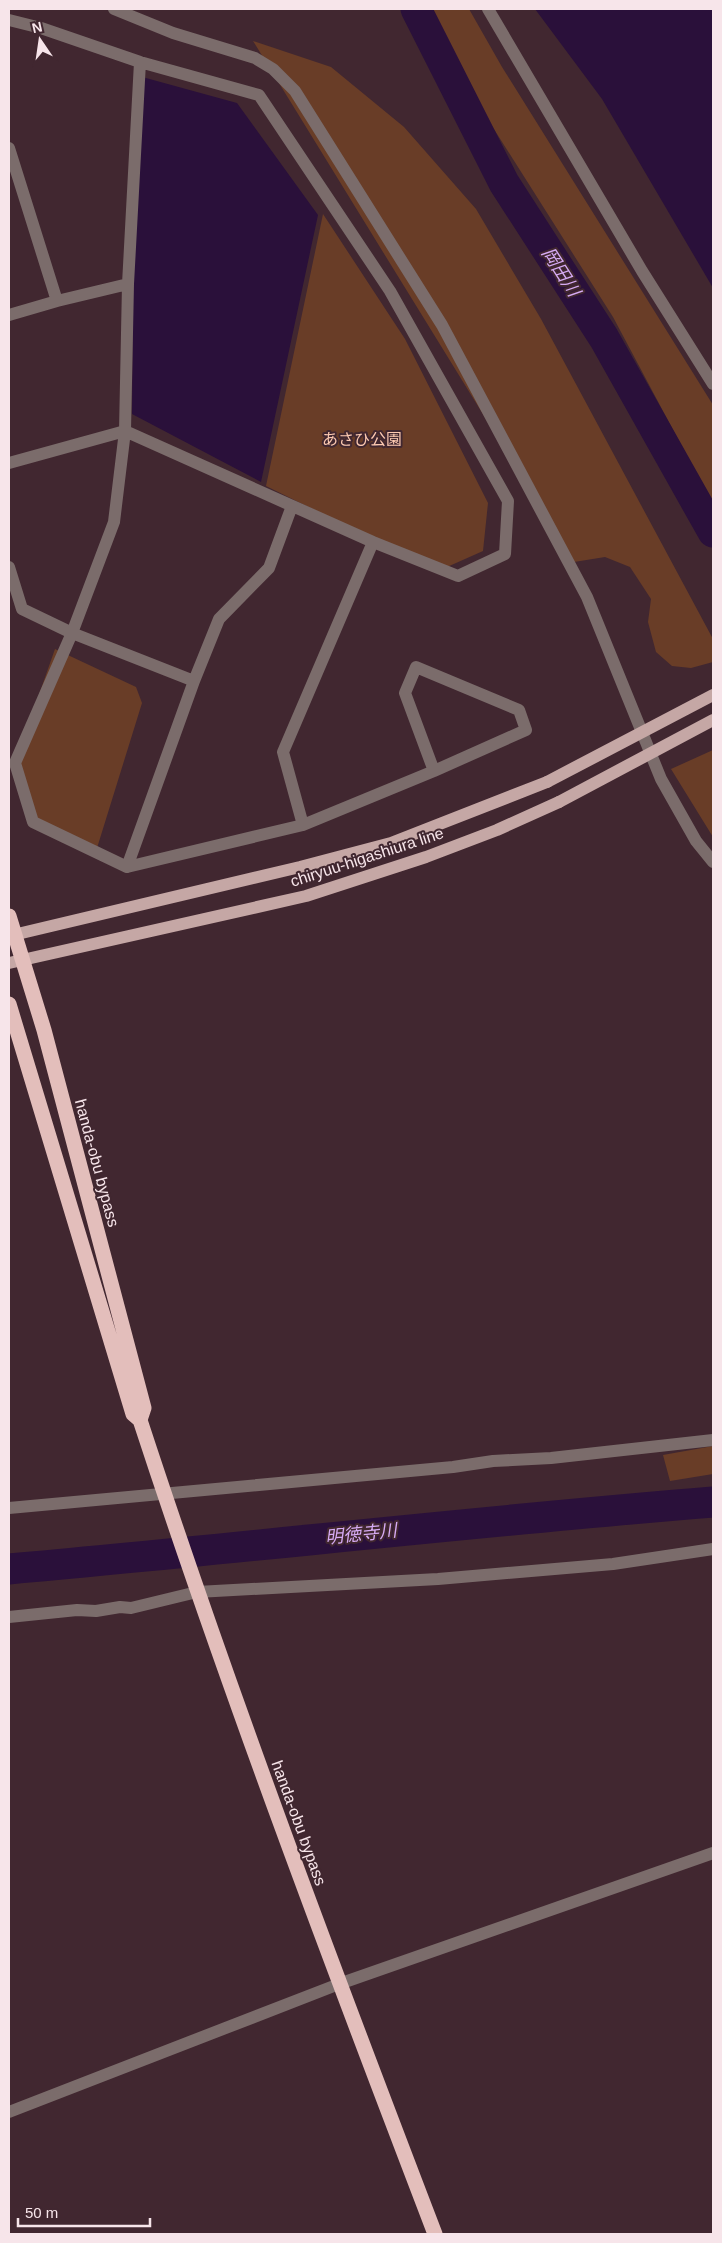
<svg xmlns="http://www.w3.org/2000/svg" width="722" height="2243" font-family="Arial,'Noto Sans JP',sans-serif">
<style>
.green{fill:#693d27}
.water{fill:#2a103a}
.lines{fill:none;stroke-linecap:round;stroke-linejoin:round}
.river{stroke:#2a103a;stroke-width:31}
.street{stroke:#7b6c6b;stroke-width:12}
.primary{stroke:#c5a7a5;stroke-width:12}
.highway{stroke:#e3bebb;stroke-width:15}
.primary-bridge{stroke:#c5a7a5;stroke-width:12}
.labels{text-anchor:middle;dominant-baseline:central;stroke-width:4;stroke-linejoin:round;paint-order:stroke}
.park-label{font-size:16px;fill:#fcc9b1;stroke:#412730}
.street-label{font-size:16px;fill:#f7e5ea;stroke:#412730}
.water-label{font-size:18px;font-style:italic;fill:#d6abf4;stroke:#412730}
</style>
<rect width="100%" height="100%" fill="#412730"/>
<!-- green -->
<path class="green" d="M431,9H469L502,67L713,405V505L613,317L473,96Z
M253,41L331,67L404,127L476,209L541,319L713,639V662L691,668L672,666L656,652L648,622L651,599L630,567L605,557L574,562Z
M323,214L405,339L488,503L483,551L438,571L266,486Z
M55,649L136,687L142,703L97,848L33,822L15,763Z
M713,750V837L671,769Z
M713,1446V1474L670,1481L663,1455Z"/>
<!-- water -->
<path class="water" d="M535,9H713V288L602,99Z
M135,75L237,103L318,215L261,482L132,414Z"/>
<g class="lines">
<!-- river -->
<path class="river" d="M416,9L504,183L604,338L713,532
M9,1569C244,1548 478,1521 713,1502"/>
<!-- street -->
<path class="street" d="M114,9L173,33L255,58L273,69L295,91L442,325L587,597L661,779L696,841L713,862
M488,9L642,271L713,384
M9,20L41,28L140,62L259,95L390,291L508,501L505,554L458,576L373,542L125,431L9,463
M140,62L128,284L125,431L114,522L72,633L15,763L33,822L127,867L303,825L434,771L526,730L519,710L416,667L405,693L434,771
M9,148L57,301
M9,315L57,301L128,284
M9,567L22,609L72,633L194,681
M303,825L283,752L373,542
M127,867L194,681L219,619L269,568L292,506
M9,1508L453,1467L493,1461L551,1458L713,1440
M9,1617L77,1610L96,1611L120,1607L131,1608L197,1592L438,1579L613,1564L713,1549
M9,2112L339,1984L713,1853"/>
<!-- primary -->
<path class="primary" d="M9,936L300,867L391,843L547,782
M9,963L306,896L426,857L497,830L559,802"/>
<!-- highway -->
<path class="highway" d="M9,916L44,1030L144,1408L140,1420
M9,1004L133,1414L140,1420C230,1695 332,1965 435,2234"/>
<!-- primary-bridge -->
<path class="primary-bridge" d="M547,782L713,695
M559,802L713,720"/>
</g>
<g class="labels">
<!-- park labels -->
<g class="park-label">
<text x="362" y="439">あさひ公園</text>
</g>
<!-- street labels -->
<g class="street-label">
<text transform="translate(367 857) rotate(-18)">chiryuu-higashiura line</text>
<text transform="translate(97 1163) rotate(75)">handa-obu bypass</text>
<text transform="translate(299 1823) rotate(70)">handa-obu bypass</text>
</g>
<!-- water labels -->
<g class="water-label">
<text transform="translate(561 272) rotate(57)">岡田川</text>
<text transform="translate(361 1534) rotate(-6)">明徳寺川</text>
</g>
</g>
<!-- border -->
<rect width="722" height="2243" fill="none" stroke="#f7e5ea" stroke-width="20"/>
<!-- north arrow -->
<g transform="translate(40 40) rotate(347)" stroke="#412730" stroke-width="4" paint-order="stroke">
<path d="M0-4L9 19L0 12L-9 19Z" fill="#f7e5ea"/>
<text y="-8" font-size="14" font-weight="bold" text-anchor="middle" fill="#f7e5ea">N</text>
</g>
<!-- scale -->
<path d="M18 2218v8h132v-8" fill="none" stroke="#f7e5ea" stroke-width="2.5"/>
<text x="25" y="2218" font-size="15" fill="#f7e5ea" stroke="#412730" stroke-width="4" paint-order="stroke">50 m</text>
</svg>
